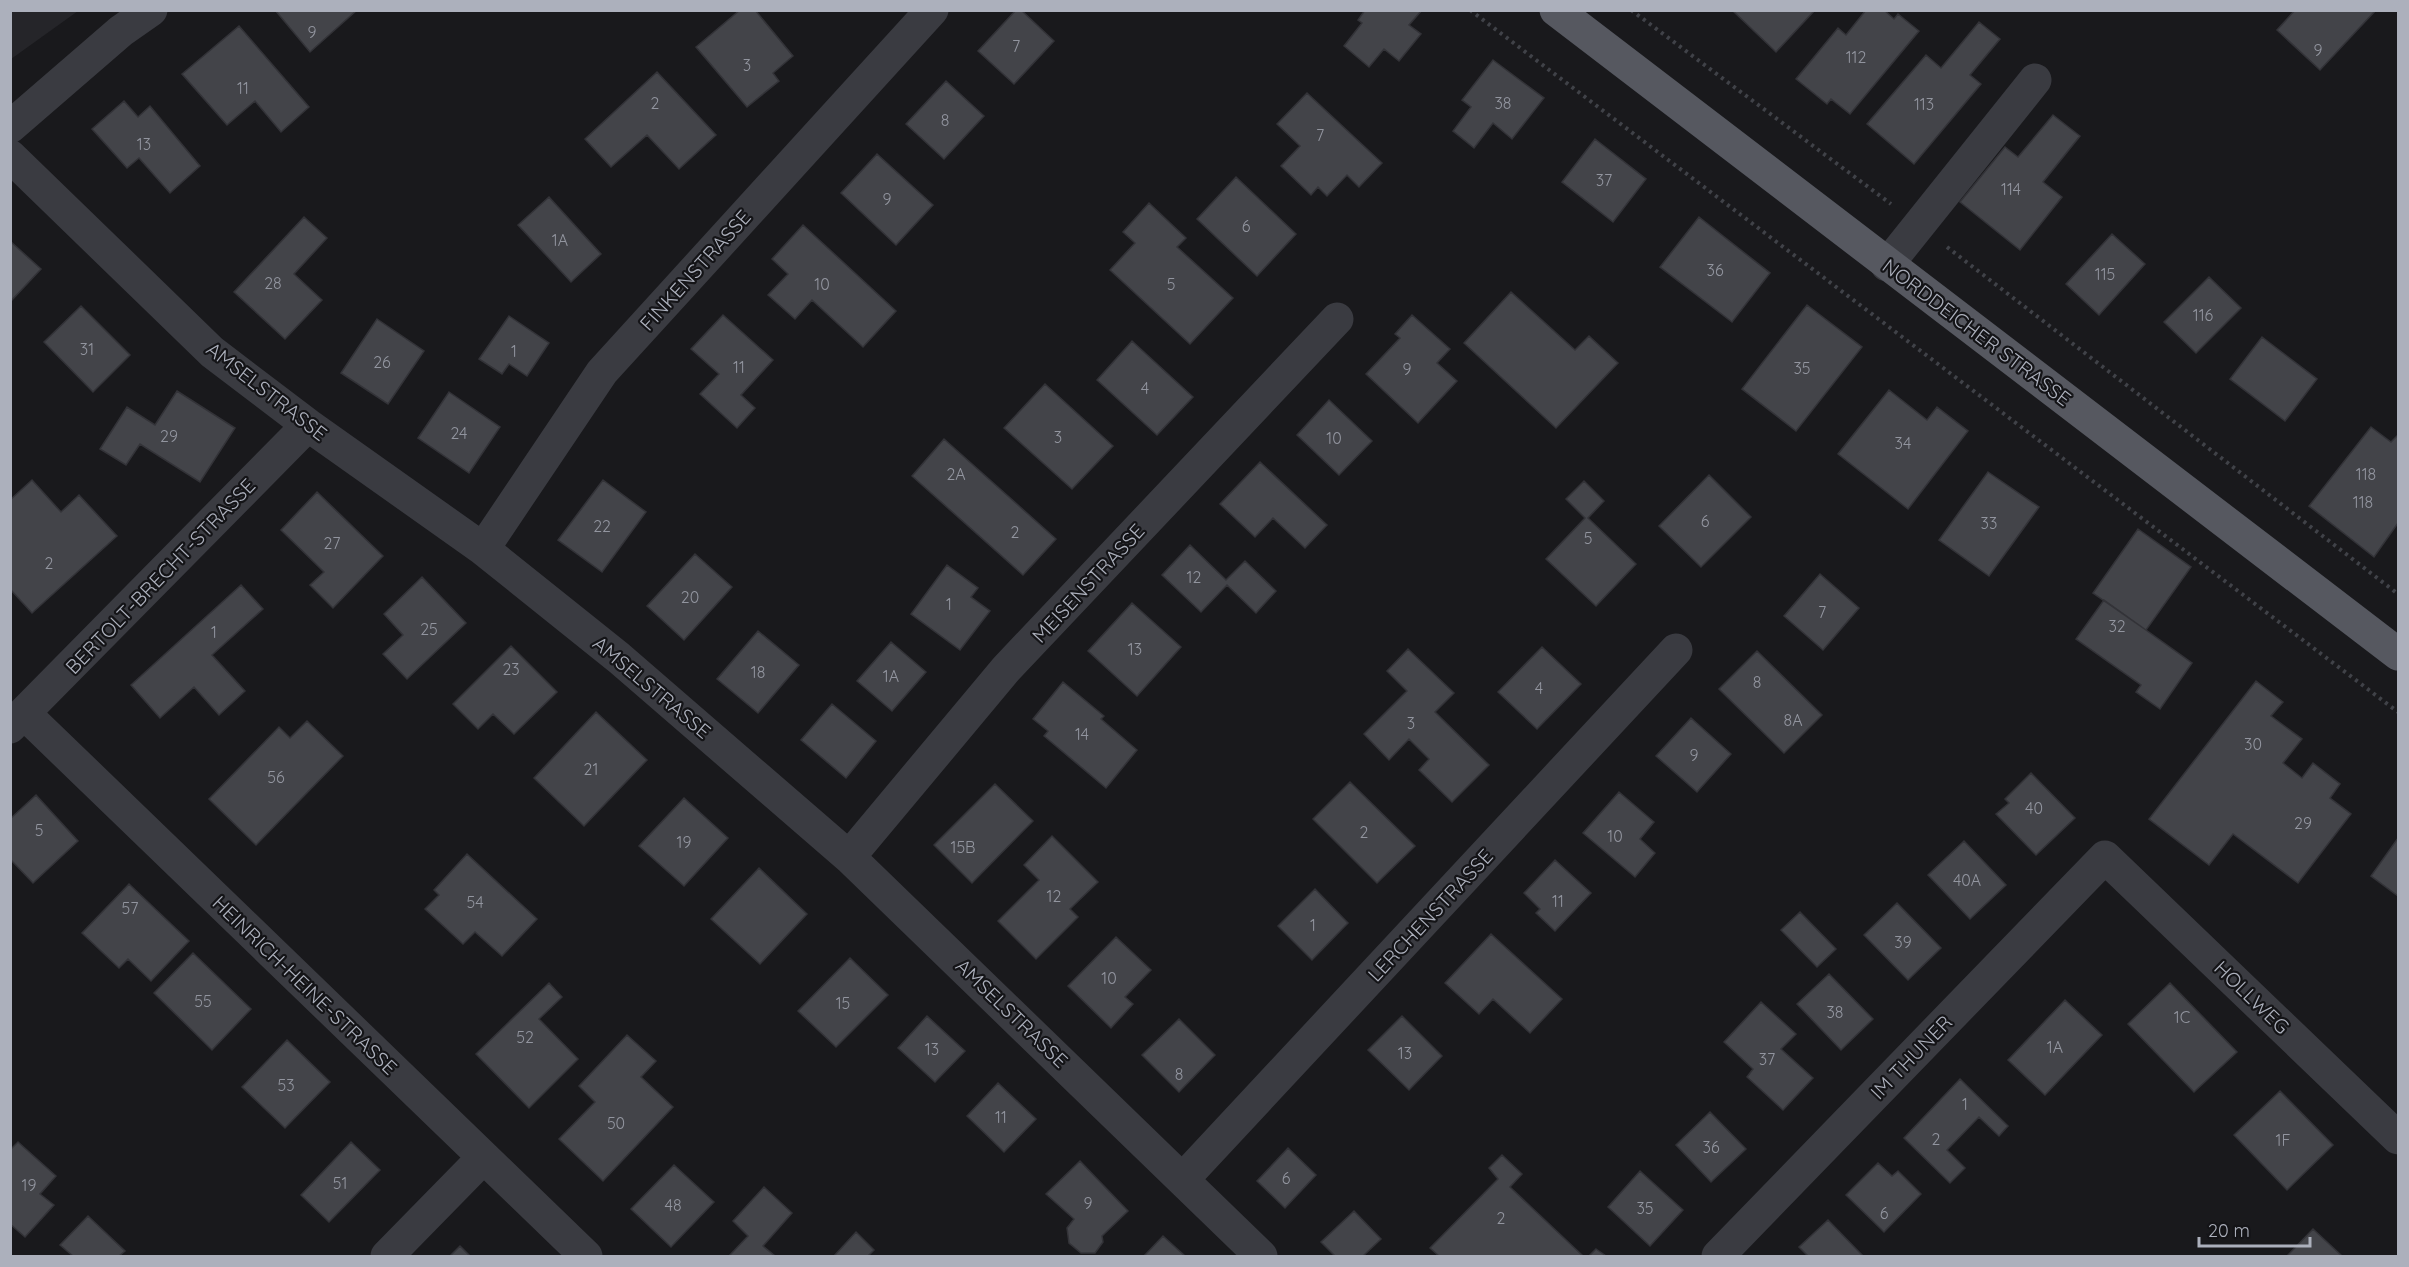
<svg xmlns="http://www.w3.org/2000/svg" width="2409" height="1267" font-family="Quicksand,sans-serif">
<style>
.built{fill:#252529}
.building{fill:#434449;stroke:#333338;stroke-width:1.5}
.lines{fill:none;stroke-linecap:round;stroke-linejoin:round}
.path{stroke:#404248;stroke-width:4;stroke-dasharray:3 4.5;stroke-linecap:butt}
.minor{stroke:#3a3b41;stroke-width:33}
.major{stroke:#565860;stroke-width:33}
.labels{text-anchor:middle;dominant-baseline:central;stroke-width:4.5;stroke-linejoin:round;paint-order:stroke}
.number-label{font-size:16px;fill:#92959f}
.street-label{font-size:20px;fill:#acb0bc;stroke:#141417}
</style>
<rect width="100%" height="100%" fill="#19191c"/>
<!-- built -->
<path class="built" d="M11,10H78V11L11,59Z"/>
<!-- building -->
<path class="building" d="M275,10H357L310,52Z
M740,10H755L793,56L773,73L779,81L747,107L696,47Z
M1016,10H1021L1054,41L1014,84L978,51Z
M1365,10H1422L1409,25L1421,34L1399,61L1384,49L1369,67L1344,46L1362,23L1358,20Z
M1732,10H1815L1776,52Z
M1866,10H1884L1894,19L1898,14L1919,31L1850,114L1831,99L1827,104L1796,79L1838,28L1846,35Z
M2295,10H2376L2320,70L2277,30Z
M1979,22L2000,39L1970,75L1981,84L1914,164L1867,124L1926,55L1941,68Z
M239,26L309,107L281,132L255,101L227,125L182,74Z
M1493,60L1544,98L1512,139L1493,123L1474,148L1453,131L1471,107L1462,100Z
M657,72L716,135L679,169L647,135L611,167L585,139Z
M946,81L984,116L944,159L906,124Z
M1307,93L1382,163L1359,187L1347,175L1327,196L1318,187L1311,195L1281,166L1300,146L1277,124Z
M124,101L138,117L150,106L200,166L170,193L139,158L127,168L92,129Z
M2053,115L2080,136L2043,182L2062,197L2020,250L1960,202L2005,147L2018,157Z
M1595,139L1646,179L1613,222L1562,182Z
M877,154L933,205L896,245L841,193Z
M1236,177L1296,234L1257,276L1197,219Z
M549,197L601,254L571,282L518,225Z
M1149,203L1186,238L1177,247L1233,298L1190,344L1110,270L1135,243L1123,232Z
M304,217L327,238L294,274L322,300L285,339L234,292Z
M1699,217L1770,273L1732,322L1660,267Z
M803,225L896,311L863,347L812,300L795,319L768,295L788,274L772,259Z
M2112,234L2145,264L2099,315L2066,284Z
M10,241L41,269L10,302Z
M2209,277L2241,308L2196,353L2164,322Z
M1511,292L1575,350L1589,336L1618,363L1556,428L1464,343Z
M1807,305L1862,347L1796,431L1742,389Z
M81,306L130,355L93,392L44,342Z
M723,315L773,360L741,395L755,408L737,428L700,394L719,374L691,349Z
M1412,315L1450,349L1437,363L1457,381L1418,423L1366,374L1400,338L1395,334Z
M509,316L549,343L527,376L509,364L502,374L479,359Z
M377,319L424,351L388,404L341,373Z
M2262,337L2317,379L2285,421L2230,379Z
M1132,341L1193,397L1157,435L1097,380Z
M1045,384L1113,446L1072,489L1004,428Z
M1889,390L1927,420L1937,407L1968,431L1908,509L1838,454Z
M177,391L235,428L200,482L140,444L126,465L100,449L127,407L155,425Z
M449,392L500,427L469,473L418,438Z
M1329,400L1372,441L1339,475L1297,435Z
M2371,427L2391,442L2398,435V523L2374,557L2309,506Z
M944,439L1056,539L1023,575L912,476Z
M1260,462L1327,525L1305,548L1273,518L1255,537L1220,504Z
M1988,472L2039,507L1989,576L1939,540Z
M1709,475L1751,517L1701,567L1659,526Z
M32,480L61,512L79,495L117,536L32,613L10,589V500Z
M603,480L646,512L602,572L558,540Z
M1584,481L1604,501L1588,518L1636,564L1596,606L1546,559L1585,518L1566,499Z
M317,492L383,556L333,608L310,585L324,572L281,530Z
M2138,529L2191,567L2146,630L2093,593Z
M1190,545L1226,580L1245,561L1276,591L1256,613L1227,585L1201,612L1162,575Z
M695,554L732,587L684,640L647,606Z
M947,565L978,588L971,597L990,611L960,650L911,614Z
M1820,574L1859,608L1823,650L1784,616Z
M422,577L466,623L407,679L383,654L403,635L384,614Z
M241,585L263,609L212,655L245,691L219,715L194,687L160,718L131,685Z
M2104,600L2192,663L2160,709L2136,692L2141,685L2076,639Z
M1132,603L1181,647L1137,696L1088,651Z
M758,631L799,665L758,713L717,679Z
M891,642L926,672L892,711L857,681Z
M511,646L557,692L514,734L493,714L478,729L453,704Z
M1542,647L1581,684L1537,729L1498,692Z
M1408,649L1454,693L1435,712L1489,765L1452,802L1419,770L1429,759L1409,739L1389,760L1364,734L1407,691L1387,671Z
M1757,651L1822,715L1784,753L1719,689Z
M2256,681L2283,702L2271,716L2302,739L2283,763L2302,778L2313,763L2340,784L2330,798L2351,814L2298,883L2233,834L2209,865L2149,819Z
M1063,682L1104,716L1101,719L1137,750L1106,788L1044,736L1048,731L1033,719Z
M832,704L876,741L846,778L801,740Z
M596,712L647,760L584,826L534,778Z
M1691,718L1731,754L1697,792L1656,756Z
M307,721L343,756L256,845L209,799L279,727L290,738Z
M2031,773L2075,818L2036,855L1996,814L2009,803L2005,799Z
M1350,782L1415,846L1377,883L1313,819Z
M995,784L1033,821L972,883L934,845Z
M1619,792L1654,822L1640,839L1655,853L1635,877L1583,833Z
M36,795L78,841L33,883L10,859V819Z
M684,798L728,838L684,886L639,846Z
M1052,836L1098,882L1070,909L1078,917L1036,959L998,921L1039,880L1024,865Z
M2398,838V896L2371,876Z
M1964,841L2006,885L1970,919L1928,875Z
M467,854L537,919L502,956L475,932L463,944L425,909L439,895L434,890Z
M1555,860L1591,893L1555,931L1536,913L1540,909L1524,893Z
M759,868L807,914L760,964L711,919Z
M129,884L189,941L151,981L128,959L119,968L82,933Z
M1315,889L1348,923L1312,960L1278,926Z
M1897,903L1941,948L1908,980L1864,935Z
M1800,912L1836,949L1817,967L1781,930Z
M1491,934L1562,999L1530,1033L1493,999L1479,1014L1445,983Z
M1116,937L1151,970L1125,997L1133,1004L1111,1028L1068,986Z
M193,953L251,1009L212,1050L154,993Z
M850,958L888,995L836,1047L798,1011Z
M1829,974L1873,1019L1841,1050L1797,1004Z
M549,983L562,997L539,1019L578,1059L529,1108L476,1054Z
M2170,983L2237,1052L2194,1092L2128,1024Z
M2065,1000L2102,1035L2045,1095L2008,1060Z
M1761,1002L1796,1034L1781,1049L1813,1078L1783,1110L1747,1077L1753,1069L1724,1042Z
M927,1016L965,1051L935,1082L898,1048Z
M1402,1016L1442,1056L1409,1090L1368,1050Z
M1179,1019L1215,1055L1179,1092L1142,1055Z
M627,1035L656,1061L641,1077L673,1107L603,1181L559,1139L595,1102L579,1086Z
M287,1040L330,1082L285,1128L242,1087Z
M1960,1079L2008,1126L1999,1136L1979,1117L1947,1150L1965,1168L1950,1183L1904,1138Z
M998,1083L1036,1119L1004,1152L967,1116Z
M2280,1091L2333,1145L2287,1190L2234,1135Z
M1710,1112L1746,1149L1711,1182L1676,1145Z
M18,1142L56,1176L40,1194L54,1205L25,1237L10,1224V1150Z
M351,1142L380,1170L329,1222L301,1195Z
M1288,1148L1316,1175L1285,1208L1257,1181Z
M1502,1155L1522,1174L1510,1187L1583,1256H1439L1430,1248L1498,1179L1489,1168Z
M1080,1161L1128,1211L1102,1236L1103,1242L1095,1253H1081L1069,1243L1067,1228L1074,1219L1046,1194Z
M1878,1163L1892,1176L1898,1171L1921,1194L1884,1232L1846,1195Z
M674,1165L714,1202L671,1247L631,1209Z
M1640,1171L1683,1210L1650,1246L1608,1207Z
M764,1187L792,1213L763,1246L775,1256H729L748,1236L733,1221Z
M1354,1211L1381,1239L1363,1256H1335L1321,1242Z
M88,1216L125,1251L119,1256H73L60,1245Z
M1828,1220L1863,1256H1808L1799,1247Z
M2313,1229L2342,1256H2287Z
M856,1232L874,1250L868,1256H834Z
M1163,1236L1185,1256H1144Z
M460,1246L470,1256H450Z
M1596,1249L1606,1256H1589Z"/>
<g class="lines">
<!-- path -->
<path class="path" d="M1470,10L2398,712
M1631,10L1891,204
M1947,247L2398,594"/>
<!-- minor -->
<path class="minor" d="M10,127L121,31L151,10
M10,156L212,352L308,425L483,549L619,658L849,857L1261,1256
M1887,265L2035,80
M483,549L602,372L932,10
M25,714L586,1256
M10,727L308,425
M849,857L1006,669L1337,319
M1183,1179L1676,650
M387,1256L483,1158
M1718,1256L2105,857L2398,1138"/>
<!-- major -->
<path class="major" d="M1556,10L2398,654"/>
</g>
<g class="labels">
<!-- number labels -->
<g class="number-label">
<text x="312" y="32">9</text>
<text x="1016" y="46">7</text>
<text x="2318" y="50">9</text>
<text x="1856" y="57">112</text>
<text x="747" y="65">3</text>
<text x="243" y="88">11</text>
<text x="655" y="103">2</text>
<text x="1503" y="103">38</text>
<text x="1924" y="104">113</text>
<text x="945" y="120">8</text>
<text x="1320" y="135">7</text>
<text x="144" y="144">13</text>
<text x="1604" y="180">37</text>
<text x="2011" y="189">114</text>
<text x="887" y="199">9</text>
<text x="1246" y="226">6</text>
<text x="560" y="240">1A</text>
<text x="1715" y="270">36</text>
<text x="2105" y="274">115</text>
<text x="273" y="283">28</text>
<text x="822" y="284">10</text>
<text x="1171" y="284">5</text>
<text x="2203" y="315">116</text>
<text x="87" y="349">31</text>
<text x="514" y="351">1</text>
<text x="382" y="362">26</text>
<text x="739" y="367">11</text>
<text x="1802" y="368">35</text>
<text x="1407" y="369">9</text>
<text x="1145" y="388">4</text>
<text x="459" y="433">24</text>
<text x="169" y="436">29</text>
<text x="1058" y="437">3</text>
<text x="1334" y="438">10</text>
<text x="1903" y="443">34</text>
<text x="956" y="474">2A</text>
<text x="2366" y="474">118</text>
<text x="2363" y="502">118</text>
<text x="1705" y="521">6</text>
<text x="1989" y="523">33</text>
<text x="602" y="526">22</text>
<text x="1015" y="532">2</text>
<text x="1588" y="538">5</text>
<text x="332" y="543">27</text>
<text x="49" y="563">2</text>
<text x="1194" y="577">12</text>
<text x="690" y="597">20</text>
<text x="949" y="604">1</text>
<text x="1822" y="612">7</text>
<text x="2117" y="626">32</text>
<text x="429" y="629">25</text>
<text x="214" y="632">1</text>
<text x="1135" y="649">13</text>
<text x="511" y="669">23</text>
<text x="758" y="672">18</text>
<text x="891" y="676">1A</text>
<text x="1757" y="682">8</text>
<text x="1539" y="688">4</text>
<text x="1793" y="720">8A</text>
<text x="1411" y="723">3</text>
<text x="1082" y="734">14</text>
<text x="2253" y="744">30</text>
<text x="1694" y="755">9</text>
<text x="591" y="769">21</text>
<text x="276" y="777">56</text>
<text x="2034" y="808">40</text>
<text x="2303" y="823">29</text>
<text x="39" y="830">5</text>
<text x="1364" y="832">2</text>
<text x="1615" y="836">10</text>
<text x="684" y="842">19</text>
<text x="963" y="847">15B</text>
<text x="1967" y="880">40A</text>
<text x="1054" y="896">12</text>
<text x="1558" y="901">11</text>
<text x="475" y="902">54</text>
<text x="130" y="908">57</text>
<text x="1313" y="925">1</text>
<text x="1903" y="942">39</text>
<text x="1109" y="978">10</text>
<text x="203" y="1001">55</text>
<text x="843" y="1003">15</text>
<text x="1835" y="1012">38</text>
<text x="2182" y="1017">1C</text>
<text x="525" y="1037">52</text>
<text x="2055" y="1047">1A</text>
<text x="932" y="1049">13</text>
<text x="1405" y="1053">13</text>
<text x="1767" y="1059">37</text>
<text x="1179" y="1074">8</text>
<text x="286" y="1085">53</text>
<text x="1965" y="1104">1</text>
<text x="1001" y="1117">11</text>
<text x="616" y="1123">50</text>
<text x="1936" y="1139">2</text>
<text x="2283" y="1140">1F</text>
<text x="1711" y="1147">36</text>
<text x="1286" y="1178">6</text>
<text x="340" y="1183">51</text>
<text x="29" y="1185">19</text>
<text x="1088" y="1203">9</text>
<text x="673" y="1205">48</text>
<text x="1645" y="1208">35</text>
<text x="1884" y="1213">6</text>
<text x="1501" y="1218">2</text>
</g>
<!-- street labels -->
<g class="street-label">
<text transform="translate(695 270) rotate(-48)">FINKENSTRASSE</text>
<text transform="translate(1977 332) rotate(37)">NORDDEICHER STRASSE</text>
<text transform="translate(267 391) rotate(38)">AMSELSTRASSE</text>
<text transform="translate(160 576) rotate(-46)">BERTOLT-BRECHT-STRASSE</text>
<text transform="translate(1088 583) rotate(-47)">MEISENSTRASSE</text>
<text transform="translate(652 687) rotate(40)">AMSELSTRASSE</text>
<text transform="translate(1430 915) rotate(-47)">LERCHENSTRASSE</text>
<text transform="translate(305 985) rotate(44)">HEINRICH-HEINE-STRASSE</text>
<text transform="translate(2252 997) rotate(44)">HOLLWEG</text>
<text transform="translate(1012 1013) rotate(44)">AMSELSTRASSE</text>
<text transform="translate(1911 1057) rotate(-46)">IM THUNER</text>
</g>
</g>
<!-- border -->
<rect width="2409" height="1267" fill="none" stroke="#acb0bc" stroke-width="24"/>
<!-- scale -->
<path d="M2199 1237v9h111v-9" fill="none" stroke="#acb0bc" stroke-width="3"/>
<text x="2208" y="1237" font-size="18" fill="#acb0bc" stroke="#141417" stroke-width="4.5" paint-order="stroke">20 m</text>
</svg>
